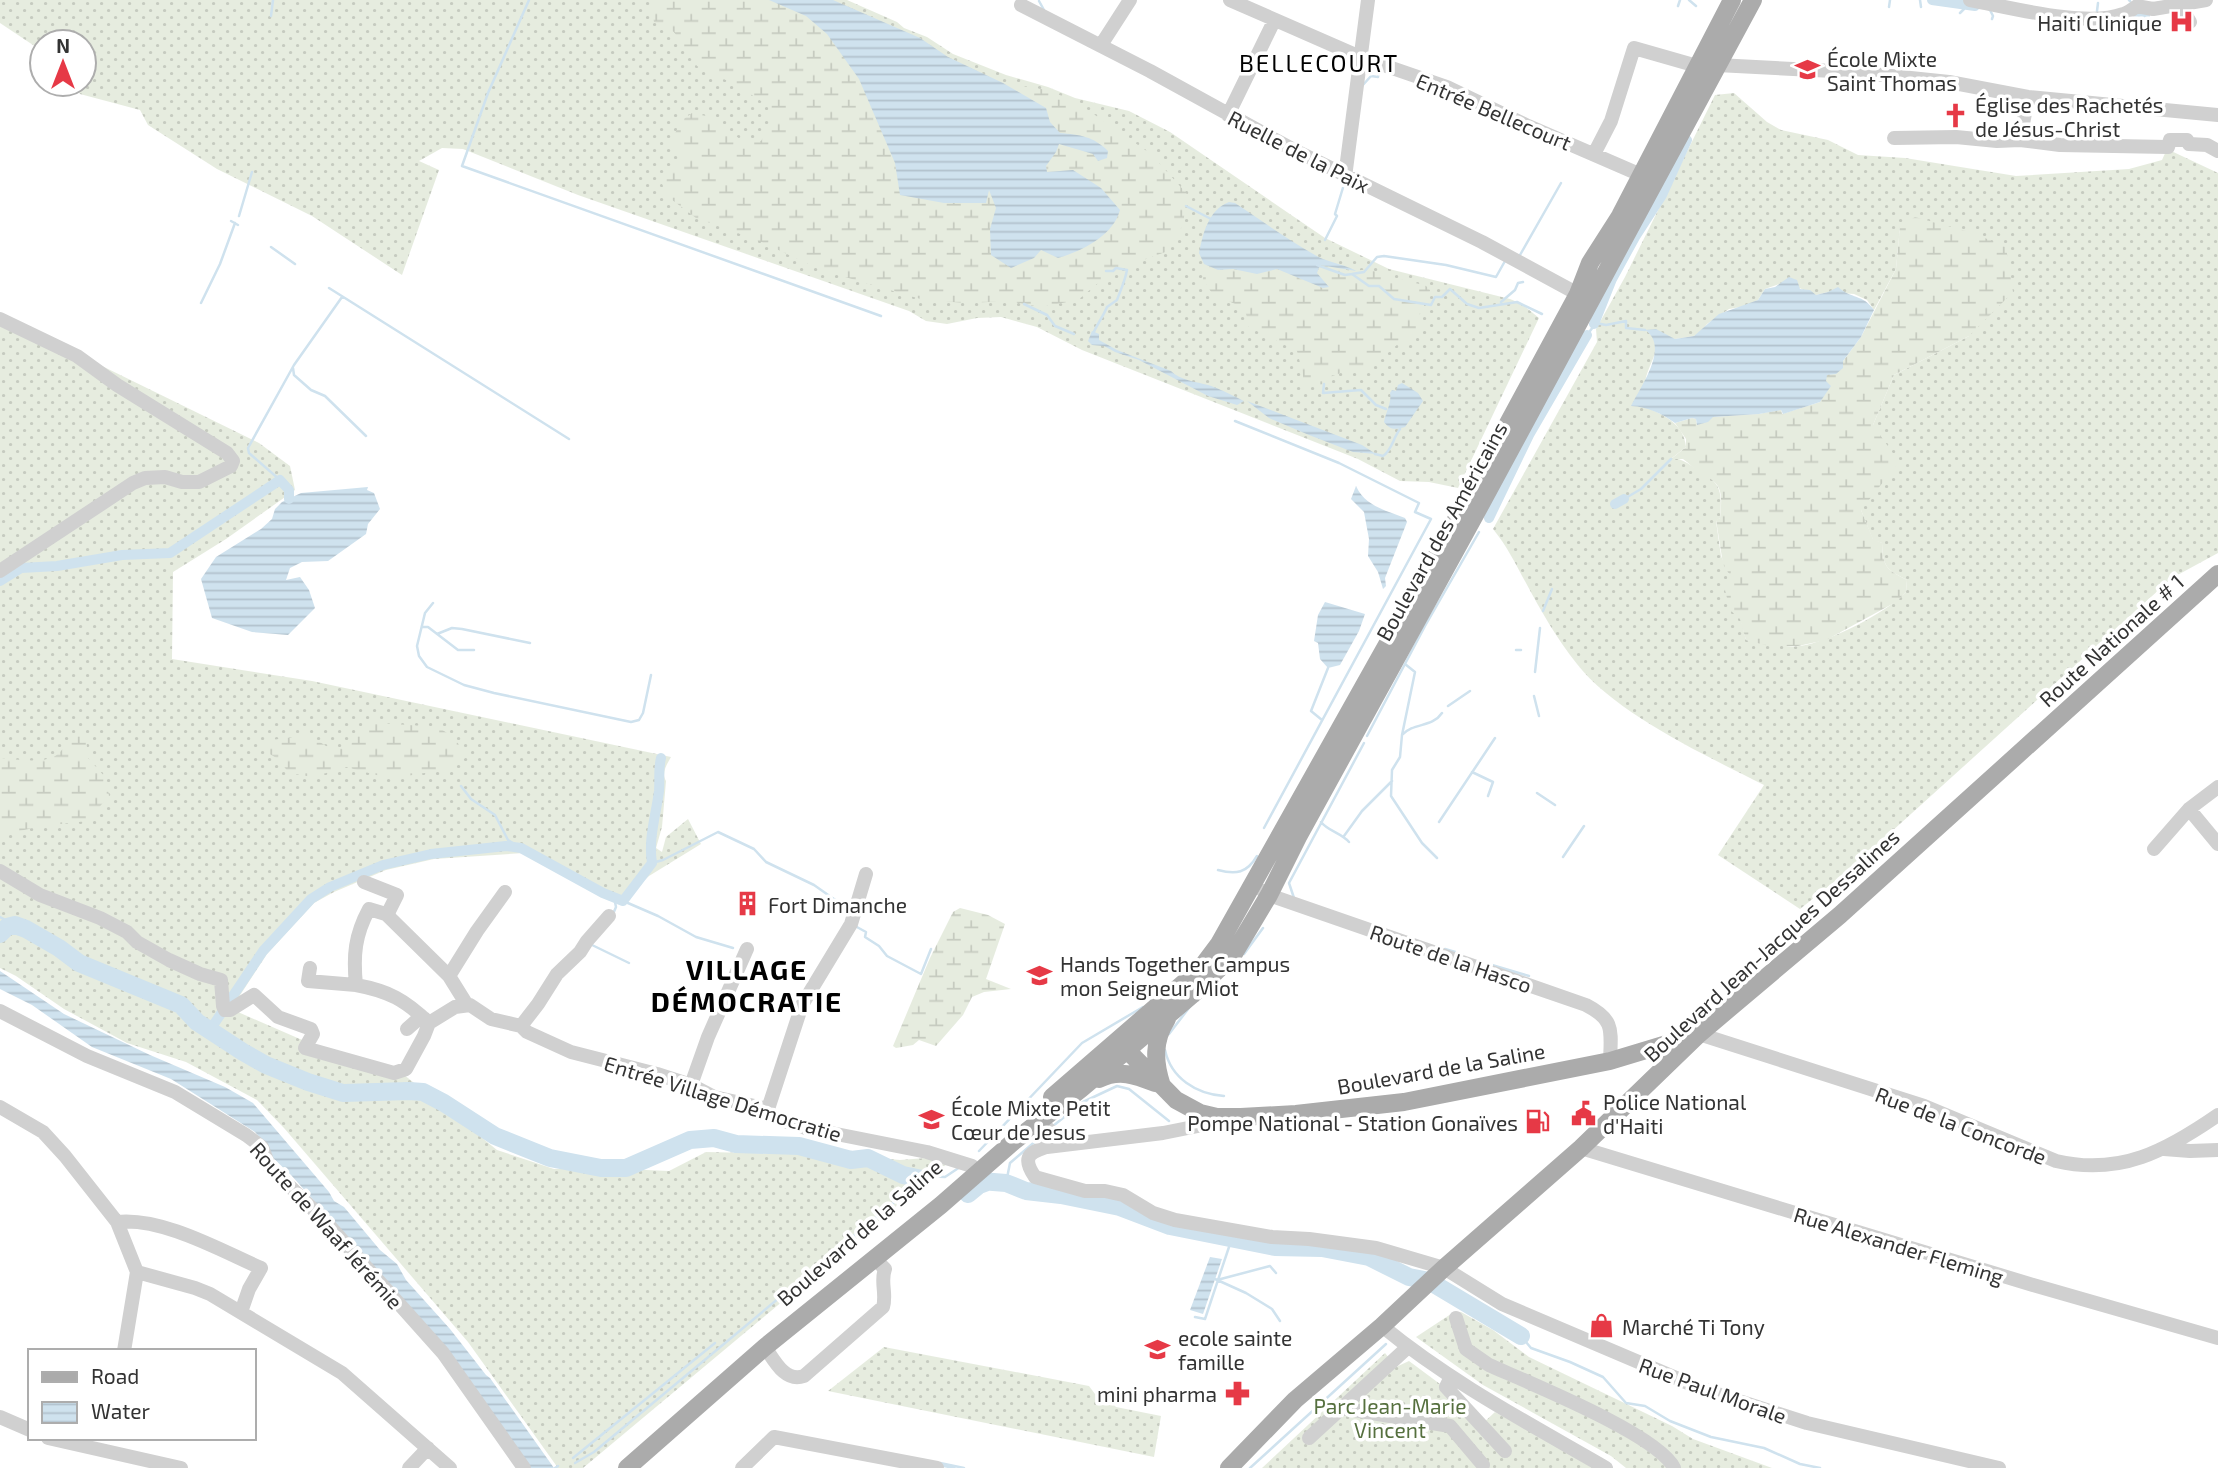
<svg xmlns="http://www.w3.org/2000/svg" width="2218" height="1468" font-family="'Exo 2',sans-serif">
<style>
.grass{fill:url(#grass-dots);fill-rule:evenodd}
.wetland{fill:url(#wetland-marsh)}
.water{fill:url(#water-rules)}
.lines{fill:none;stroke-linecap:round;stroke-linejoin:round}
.stream{stroke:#cfe2ee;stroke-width:2.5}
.canal{stroke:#cfe2ee;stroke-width:10}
.river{stroke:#cfe2ee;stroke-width:18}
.minor{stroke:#d0d0d0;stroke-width:14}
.major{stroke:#ababab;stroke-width:18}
.labels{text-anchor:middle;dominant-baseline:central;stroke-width:7;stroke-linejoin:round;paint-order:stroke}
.poi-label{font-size:21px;fill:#333;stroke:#fff;text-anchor:start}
.street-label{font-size:21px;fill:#333;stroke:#fff}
.park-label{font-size:21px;fill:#56703f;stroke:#fff}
.quarter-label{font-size:24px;letter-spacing:2px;fill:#000;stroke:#fff}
.district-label{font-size:28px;font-weight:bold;letter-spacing:2px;fill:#000;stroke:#fff}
</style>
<defs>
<pattern id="grass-dots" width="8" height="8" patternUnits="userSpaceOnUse" patternTransform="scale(1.75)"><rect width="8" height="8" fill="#e6ecdf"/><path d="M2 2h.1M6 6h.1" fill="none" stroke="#c6cbc0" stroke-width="1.8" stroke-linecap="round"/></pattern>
<pattern id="wetland-marsh" width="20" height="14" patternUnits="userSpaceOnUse" patternTransform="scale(1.75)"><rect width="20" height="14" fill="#e6ecdf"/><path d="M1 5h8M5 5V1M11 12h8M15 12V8" fill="none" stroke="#c6cbc0"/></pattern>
<pattern id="water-rules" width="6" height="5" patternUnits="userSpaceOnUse" patternTransform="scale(1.75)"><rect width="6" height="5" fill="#cfe2ee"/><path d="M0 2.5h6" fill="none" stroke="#b2c2cd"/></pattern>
</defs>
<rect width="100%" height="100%" fill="#fff"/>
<!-- grass -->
<path class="grass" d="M0,0H847L897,22L904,28L927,37L953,54L1006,75L1048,87L1075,98L1129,111L1170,132L1325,238L1389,269L1510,299L1522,304L1539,318L1458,488L1429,482L1400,481L1358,459L1082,350L1037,327L1001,317L977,318L947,324L926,321L909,311L578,195L463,149L442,148L419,161L439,170L402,275L312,216L217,169L148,125L140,110L80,94L74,84H84V42H42V51L0,23Z
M1734,93L1767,122L1781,130L1828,140L1858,155L1905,158L2016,176L2129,169L2162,160L2167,149L2218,173V553L2172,578L1849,870L1800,909L1718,855L1764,785C1707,756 1616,714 1577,664C1557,639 1541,611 1526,583C1515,563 1507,546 1493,529L1597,342L1596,329L1625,277L1715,95ZM1900,227L1969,336L1894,375L1873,425L1861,510L1873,540L1882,543C1883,567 1886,569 1907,580L1906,592C1886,613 1829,642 1800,646C1783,648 1763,642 1746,640L1729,574L1721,556L1716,521L1720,518C1722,492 1722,483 1698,470C1688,464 1684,459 1672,458L1686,447C1684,423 1662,414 1643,406C1644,397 1644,386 1646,377C1651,359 1665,345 1646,330L1675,339L1694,336L1700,333L1707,324L1729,309L1746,306L1758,300L1765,289L1785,282L1816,295L1828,292L1854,294L1867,300L1874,310L1896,269Z
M0,316L259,443L290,466L295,490L226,539L173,572L172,659L312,681L671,757C667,764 661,773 666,781L662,827L656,848L662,852L666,837L688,819L701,844L649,876L630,893L618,900L603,895L524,853L434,859L386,870L334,892L314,903L267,954L231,1009L316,1046L403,1074L497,1150L554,1169L601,1168L669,1171L706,1152L849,1155L900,1160L926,1158L948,1163L583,1468H558L468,1342L284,1128L257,1100L186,1062L127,1043L64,1009L16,976L0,968Z
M1454,1312H1461L1493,1330L1529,1357L1672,1426L1693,1439L1772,1468H1626L1611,1456L1483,1385L1416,1337Z
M884,1347L1089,1386L1095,1394L1110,1396V1401L1116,1407L1161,1416L1154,1457L828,1391Z
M1385,1353L1396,1367L1409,1361L1444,1387L1480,1426L1495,1412L1599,1468H1262Z"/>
<!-- wetland -->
<path class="wetland" d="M653,0H833L920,38L948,57L1002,83L1041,89L1072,99L1151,154L1187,194L1183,225L1168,251L1111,272L1078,300L1041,307L1008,301L967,303L924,300L821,270L757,240L696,218L667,196L661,181L667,170L681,161V153L670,144L681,121L692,113L706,116L740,139L761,141L771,125V113L766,104L734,84L697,66L674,32L654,22L651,4Z
M1915,217L1973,233L2006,247L2013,292L1969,336L1894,375L1873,425L1899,462L1861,510L1873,539L1882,543C1883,567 1886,569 1907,580L1906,592L1896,602L1826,640L1798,646H1769L1746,640L1740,619L1730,610L1724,586L1729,574L1723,564L1716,520L1720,518C1722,495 1724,484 1702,474C1696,471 1689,463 1683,459H1671L1686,447V439L1675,423L1692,418L1696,419L1697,425L1708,421L1712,417L1759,414L1781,409L1782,414L1820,402L1826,375L1843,361L1861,337L1896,269L1900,226Z
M1204,264L1218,270L1233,269L1257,274L1277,269L1323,288L1317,273L1320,265L1352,271L1371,269C1377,275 1415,282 1426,286L1430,290L1429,297L1424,303V311L1417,316L1423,335L1398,344L1369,369L1346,371L1330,377L1324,384L1303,386V374L1297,351L1247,326L1248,320L1244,308L1224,299H1216L1203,280Z
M364,722L438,727L456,739L465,758L449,769L400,777L388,778L346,767L313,777L289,773L278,759L260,748L264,741L309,735L326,746L345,749L356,739Z
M85,727L88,758L106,778L109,796L87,821L43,826L0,835V758C17,759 49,766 61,751C70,741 72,733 85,727Z
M960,908L988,915L1005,924L986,979L1011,989L984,992L972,997L963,1015L936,1046L919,1040L913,1045L896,1048L893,1046L930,958L953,912Z"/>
<!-- water -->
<path class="water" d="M769,0H833L920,38L948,57L1003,83L1046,108L1050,122L1060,133C1080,135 1093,136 1108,151L1107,158L1098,161L1093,154L1059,144L1056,152L1046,166L1047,172L1073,170L1101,188L1120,210C1113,236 1082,251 1058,258L1041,250L1034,258L1011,268L991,255L990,229L996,208L989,190L986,203H944L900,195L895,163L859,79L827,34L806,16Z
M1229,202L1235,203C1262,221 1287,239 1315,255C1326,262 1350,266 1356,271L1320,265L1317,273L1329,287L1323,288L1277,269L1257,274L1233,269L1218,270L1204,264L1199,253C1203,234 1208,210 1229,202Z
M1789,277L1797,280L1800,289L1810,290L1816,295L1828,292L1838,287C1851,299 1863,294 1874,310L1861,337L1843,361V368L1836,374L1827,375L1826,381L1831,386L1820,402L1783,414L1781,410L1759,414L1713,417L1708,422L1697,425L1696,419L1692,418L1675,423C1661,413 1648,407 1631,406C1641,386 1670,346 1645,330L1656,329L1675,339L1694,336L1719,314L1758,300L1765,289L1775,287Z
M1092,331L1099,334V340L1117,350L1171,371C1179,380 1197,382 1208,385C1216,387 1236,397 1244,401L1237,405L1208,396L1139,360L1115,352L1104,346L1092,345L1088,341Z
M1402,383L1418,393L1423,401L1405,427C1395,430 1390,430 1384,422C1386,412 1392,402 1390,393L1392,390L1396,391L1398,385Z
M1247,401L1362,445L1376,454L1353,452L1309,435L1269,418Z
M1356,486C1365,506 1385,510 1405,518L1407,522L1385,578L1386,586L1383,589L1378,572L1368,556L1369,539L1364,512L1351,499Z
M368,487L367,490L374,493L380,509L368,524L366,534L328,561L302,562L290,568L286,580L300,577L309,590L315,608L288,635L252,632L212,618L201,579L216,557L261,529L272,519L275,509L282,502L301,493Z
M1325,602L1365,614L1359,631L1340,665L1328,668L1320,659L1318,643L1314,641L1318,615Z
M0,971L64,1014L150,1055L225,1087L253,1103L329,1192L334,1201L344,1207L380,1250L397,1264L406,1280L450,1329L486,1375L490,1378L554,1468H531L317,1204L291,1175L273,1158L263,1141L255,1132L171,1079L92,1047L32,1005L0,989Z
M1210,1257L1222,1259L1203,1314L1190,1310Z"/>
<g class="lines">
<!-- stream -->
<path class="stream" d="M529,0L488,93L462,166L881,316
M1689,0L1696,6
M1920,0L1921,7
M2129,0L2130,1
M1039,1L1044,10
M1678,6L1680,0
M1889,7L1890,0
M1990,10L1993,16L1992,19
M2097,11L2098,3
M1960,13L1964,9L1960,4
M271,16L273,0
M1362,86L1371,76L1378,77L1379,70
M1186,206L1211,219
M239,216L252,172
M231,221L238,225
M1325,240L1337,216L1335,214L1345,181
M271,247L295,264
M1520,255L1561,183
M1317,265L1345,275L1352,274L1369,286H1379L1394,299L1431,305L1435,297H1442L1450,289L1467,304L1479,308L1517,302L1542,314
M1352,274L1364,272L1377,257L1384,256L1446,265L1496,277L1505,261
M329,288L569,439
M1501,302L1515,290L1518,283L1523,282
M201,303L220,264L235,223
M1024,304L1047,315L1055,326L1074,334
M1093,334C1097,324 1103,317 1107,307L1117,300C1121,289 1125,281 1127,270L1116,268L1113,271H1106
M1584,335H1587L1596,323L1606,325L1626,321V328L1645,330
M293,368L294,375L311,390L325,396L366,436
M1324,384L1323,393L1361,390L1376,405L1386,409
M1235,421L1339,463L1419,503L1415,512L1431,519L1264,828
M1375,454L1383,456C1392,450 1393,438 1400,429
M280,480L249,453L248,448L294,365L342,297
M1624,499L1641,489L1671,459
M433,603L425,613L417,646L419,656L427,667L464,685L494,693L631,722L639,720L643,713L651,675
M1543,611L1552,589
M423,627H428L458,650H474
M437,634L452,628L462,629L530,643
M1516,650H1521
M1405,664L1415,672L1402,735L1400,757L1392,770L1391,796L1422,843L1437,858
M1535,672L1540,628
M1534,696L1539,716
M1448,706L1470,691
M1322,720L1311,711L1328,668
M1402,735C1414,722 1432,728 1442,713
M1367,736L1425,626L1479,532
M1472,772L1493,782L1488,796
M461,786L471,799L495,815L508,840L521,848
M1537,793L1555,805
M1321,822C1328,831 1341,833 1349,842
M1439,822L1495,738
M1344,836L1362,811L1392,781
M1563,857L1584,826
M652,863L663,860L718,832L754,849L766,862L814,885L851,911
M1218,870C1236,875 1247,873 1257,856
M1294,898L1289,883L1364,743
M613,914L616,907L614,897L658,916L696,937L733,948
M0,917L15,925
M855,926L866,932L865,937L879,946L887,956L921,974L931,949
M590,944L629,963
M1445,949L1462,954
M1244,954L1263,928
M1492,965L1529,976
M1151,1000L1160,990
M1169,1034L1192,1004
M1165,1050C1171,1078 1196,1094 1224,1096
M1053,1126L1083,1102L1117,1086L1129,1089L1169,1121
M979,1151L1082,1043L1143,1007
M903,1175L945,1177L960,1167
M1006,1183L1010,1163L1045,1133
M1215,1279L1246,1293L1272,1309L1280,1321
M1217,1280L1270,1266L1276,1273
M1195,1317L1205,1319L1230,1244L1228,1237
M1521,1336L1531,1348L1570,1362L1603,1377L1626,1403L1645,1406L1670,1421L1711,1437L1764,1448L1800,1464L1820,1468
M573,1458L715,1343
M575,1463L594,1452L898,1199
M940,1463L964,1468
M944,1466L954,1468
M555,1468L558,1466
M1250,1468L1386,1344"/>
<!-- canal -->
<path class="canal" d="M1932,0L1975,6
M2121,18L2145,16
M1594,324L1612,279L1635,237L1662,195L1687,140
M1615,504L1624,499
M1489,518L1529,435L1587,335
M0,581L21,568L57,566L122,555L170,553L280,480L289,490V499
M210,1030L263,951L311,899L330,887L383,865L431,854L506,846L521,848L603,893L623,901L652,863C648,839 656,815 659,791C660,779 658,770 661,758"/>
<!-- river -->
<path class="river" d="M0,934L7,927L15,925L26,929L59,948L79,963L181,1005L197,1022L243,1052L266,1065L308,1082L343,1093L409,1091L423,1092L444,1103L495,1136L550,1158L601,1168H626L690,1140L714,1138L736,1144L799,1146L851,1160L868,1158L903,1175L922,1179
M981,1181L1006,1183L1026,1191L1061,1195L1120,1207L1170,1226L1275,1247L1322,1248L1369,1257L1409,1277L1429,1281L1521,1336
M968,1194L979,1185L987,1182"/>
<!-- minor -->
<path class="minor" d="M1230,0L1360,57L1447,87L1528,126L1641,175
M1970,0C2009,7 2086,28 2123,14C2128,13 2133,9 2137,6L2153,9L2206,0
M2177,0L2190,22
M1021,5L1150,71L1292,149L1482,242L1578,294
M1101,45L1130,0
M1717,65L1853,72L1949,82L2028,97L2218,115
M1228,115L1274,21
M1894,138L1956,137L1997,141L2020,140L2060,145L2168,147L2170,140H2187L2189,144L2207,145L2218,151
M2020,140L2028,97
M1594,154L1611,121L1634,48L1697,66
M1345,177L1368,0
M0,319L77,356L117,385L227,453L233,461L231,466L199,482H182L165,477L145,478L133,483L0,571
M2189,809L2218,844
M2154,849L2189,809L2218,787
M0,871L40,895L100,918L127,932L137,942L169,960L200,974L221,980L223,1006L225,1010H230L254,995L278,1017L311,1029L313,1034L305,1048L394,1073L406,1069L424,1036L429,1023L455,1007L470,1005L491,1019L521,1026
M364,882L397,895L387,915L449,976L467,1005
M1263,891L1269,895L1586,1005C1615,1020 1611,1030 1610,1061
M389,915L369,909C355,935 353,955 356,985C389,991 405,1000 429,1023
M310,968L308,981L356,985
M449,976L477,931L505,892
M0,1011L87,1056L175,1092L246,1135L262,1147L269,1166L325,1221L443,1353L524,1468
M521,1026L527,1032L571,1052L657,1074L691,1085L714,1097L768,1109L773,1117L806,1128L927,1152L972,1166
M521,1026L538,1004L557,974L580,952L587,941L609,916
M407,1029L416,1021L424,1018
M1699,1034L1924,1106L2056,1161C2120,1176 2166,1151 2218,1115
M691,1085L708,1037L747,949
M0,1107L43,1132L65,1156L117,1222L137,1272L195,1288L210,1294L342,1373L450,1468
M768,1109L802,1005L851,924L866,874
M1040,1121L1057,1137L1055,1144C1033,1151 1019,1154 1035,1177L1085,1191H1105L1123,1195L1153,1213L1175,1220L1272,1237L1309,1239L1376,1248L1444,1268L1502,1304L1702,1389L1807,1423L1999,1468
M1047,1147L1163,1133L1228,1120
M1581,1148L2033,1285L2218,1338
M2164,1149L2190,1151L2218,1150
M117,1222C162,1217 220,1250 261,1268L249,1289L241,1312
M1456,1318L1466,1349L1489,1365C1527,1382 1659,1435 1674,1468
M1382,1326C1450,1382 1530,1424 1606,1468
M765,1347C774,1360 785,1383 804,1376L883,1307C887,1294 880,1281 885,1269L874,1258
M124,1351L137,1272
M1451,1377L1446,1387L1505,1451
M1342,1408L1450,1426L1483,1465
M0,1417L30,1430
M48,1438L181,1468
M1309,1438L1408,1347
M409,1468L428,1448
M742,1468L774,1437L937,1468"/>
<!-- major -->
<path class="major" d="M1120,1043L1176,1100L1200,1113L1217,1117H1241L1296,1114L1404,1102L1610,1061L1696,1035
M1099,1079C1119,1069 1135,1075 1155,1083
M1162,1086C1154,1062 1153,1041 1167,1019
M1052,1097L1201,968L1219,944L1425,577L1578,294L1590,263L1620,216L1732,0
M627,1468L765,1347L941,1205L1013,1142L1081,1089L1192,995L1233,955L1269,895L1298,837L1475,515L1753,0
M1229,1468L1295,1400L1382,1326L1444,1268L1581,1148L1699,1034L1840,915L2218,574"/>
</g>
<!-- icons -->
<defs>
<symbol id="hospital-bare" viewBox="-9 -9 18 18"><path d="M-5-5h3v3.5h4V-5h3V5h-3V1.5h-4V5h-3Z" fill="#e63946" stroke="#fff" stroke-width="2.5" paint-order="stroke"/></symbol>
<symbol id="school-bare" viewBox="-9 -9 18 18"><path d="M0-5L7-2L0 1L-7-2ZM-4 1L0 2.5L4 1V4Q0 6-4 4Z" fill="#e63946" stroke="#fff" stroke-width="2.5" paint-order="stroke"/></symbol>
<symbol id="church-bare" viewBox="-9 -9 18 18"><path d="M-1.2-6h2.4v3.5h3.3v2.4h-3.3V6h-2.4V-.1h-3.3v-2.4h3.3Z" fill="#e63946" stroke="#fff" stroke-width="2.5" paint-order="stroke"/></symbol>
<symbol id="building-bare" viewBox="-9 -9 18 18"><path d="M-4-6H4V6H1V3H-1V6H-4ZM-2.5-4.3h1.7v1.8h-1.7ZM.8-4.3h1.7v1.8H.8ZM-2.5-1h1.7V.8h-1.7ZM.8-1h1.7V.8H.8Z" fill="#e63946" stroke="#fff" stroke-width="2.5" paint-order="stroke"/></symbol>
<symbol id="civic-bare" viewBox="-9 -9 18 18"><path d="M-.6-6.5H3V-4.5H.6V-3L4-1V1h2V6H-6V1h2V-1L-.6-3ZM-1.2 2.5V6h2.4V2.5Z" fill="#e63946" stroke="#fff" stroke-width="2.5" paint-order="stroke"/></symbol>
<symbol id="fuel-bare" viewBox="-9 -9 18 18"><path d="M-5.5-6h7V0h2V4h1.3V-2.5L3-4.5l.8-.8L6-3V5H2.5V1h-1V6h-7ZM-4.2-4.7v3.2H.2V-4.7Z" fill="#e63946" stroke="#fff" stroke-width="2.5" paint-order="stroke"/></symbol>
<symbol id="shop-bare" viewBox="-9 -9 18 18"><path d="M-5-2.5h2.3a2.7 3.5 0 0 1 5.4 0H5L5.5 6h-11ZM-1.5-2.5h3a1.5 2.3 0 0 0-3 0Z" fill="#e63946" stroke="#fff" stroke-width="2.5" paint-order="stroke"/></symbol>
<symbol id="pharmacy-bare" viewBox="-9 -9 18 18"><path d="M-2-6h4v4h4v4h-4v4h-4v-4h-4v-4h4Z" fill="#e63946" stroke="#fff" stroke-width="2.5" paint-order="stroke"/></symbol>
</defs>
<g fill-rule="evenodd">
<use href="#hospital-bare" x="2164" y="4" width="35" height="35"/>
<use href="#school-bare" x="1790" y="52" width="35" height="35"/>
<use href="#church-bare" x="1938" y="98" width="35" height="35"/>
<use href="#building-bare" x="730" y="886" width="35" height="35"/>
<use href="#school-bare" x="1022" y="958" width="35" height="35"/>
<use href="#civic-bare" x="1566" y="1096" width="35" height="35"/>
<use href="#school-bare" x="914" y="1102" width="35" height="35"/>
<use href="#fuel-bare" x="1520" y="1104" width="35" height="35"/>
<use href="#shop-bare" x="1584" y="1308" width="35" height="35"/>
<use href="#school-bare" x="1140" y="1332" width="35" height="35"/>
<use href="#pharmacy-bare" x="1220" y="1376" width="35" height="35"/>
</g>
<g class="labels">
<!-- poi labels -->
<g class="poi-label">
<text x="2162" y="22" text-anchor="end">Haiti Clinique</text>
<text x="1827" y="58">École Mixte<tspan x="1827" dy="24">Saint Thomas</tspan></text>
<text x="1975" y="104">Église des Rachetés<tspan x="1975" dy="24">de Jésus-Christ</tspan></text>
<text x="768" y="904">Fort Dimanche</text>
<text x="1060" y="963">Hands Together Campus<tspan x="1060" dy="24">mon Seigneur Miot</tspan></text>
<text x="1603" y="1101">Police National<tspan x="1603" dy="24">d'Haiti</tspan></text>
<text x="951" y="1107">École Mixte Petit<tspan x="951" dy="24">Cœur de Jesus</tspan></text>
<text x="1518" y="1122" text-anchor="end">Pompe National - Station Gonaïves</text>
<text x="1622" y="1326">Marché Ti Tony</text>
<text x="1178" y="1337">ecole sainte<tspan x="1178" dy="24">famille</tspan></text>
<text x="1217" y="1393" text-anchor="end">mini pharma</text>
</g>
<!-- street labels -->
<g class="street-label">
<text transform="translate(1494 111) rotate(23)">Entrée Bellecourt</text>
<text transform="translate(1299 151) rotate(27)">Ruelle de la Paix</text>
<text transform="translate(1441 531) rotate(-61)">Boulevard des Américains</text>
<text transform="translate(2111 640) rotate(-42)">Route Nationale # 1</text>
<text transform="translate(1771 945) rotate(-42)">Boulevard Jean-Jacques Dessalines</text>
<text transform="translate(1451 958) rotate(19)">Route de la Hasco</text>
<text transform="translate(1441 1068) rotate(-10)">Boulevard de la Saline</text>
<text transform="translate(723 1098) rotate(17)">Entrée Village Démocratie</text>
<text transform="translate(1961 1125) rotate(21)">Rue de la Concorde</text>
<text transform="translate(327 1225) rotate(48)">Route de Waaf Jérémie</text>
<text transform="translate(859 1232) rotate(-41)">Boulevard de la Saline</text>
<text transform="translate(1899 1245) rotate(17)">Rue Alexander Fleming</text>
<text transform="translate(1713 1390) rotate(20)">Rue Paul Morale</text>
</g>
<!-- park labels -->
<g class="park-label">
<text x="1390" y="1405">Parc Jean-Marie<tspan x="1390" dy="24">Vincent</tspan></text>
</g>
<!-- quarter labels -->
<g class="quarter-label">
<text x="1319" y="62">BELLECOURT</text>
</g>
<!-- district labels -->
<g class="district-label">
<text x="747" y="969">VILLAGE<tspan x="747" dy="32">DÉMOCRATIE</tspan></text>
</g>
</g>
<!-- legend -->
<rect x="28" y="1349" width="228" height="91" fill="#ffffff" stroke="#adadad" stroke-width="2"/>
<rect x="42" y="1372" width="35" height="10" fill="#ababab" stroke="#adadad" stroke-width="2"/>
<text x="91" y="1384" font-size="21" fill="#333333">Road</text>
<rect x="42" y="1402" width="35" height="21" fill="url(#water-rules)" stroke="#adadad" stroke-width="2"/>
<text x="91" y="1419" font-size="21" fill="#333333">Water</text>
<!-- north arrow -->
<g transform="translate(63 63)"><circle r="33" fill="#ffffff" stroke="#adadad" stroke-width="2"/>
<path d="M0-5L12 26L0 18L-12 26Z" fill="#e63946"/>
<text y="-10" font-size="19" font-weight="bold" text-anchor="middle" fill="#333333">N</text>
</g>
</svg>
